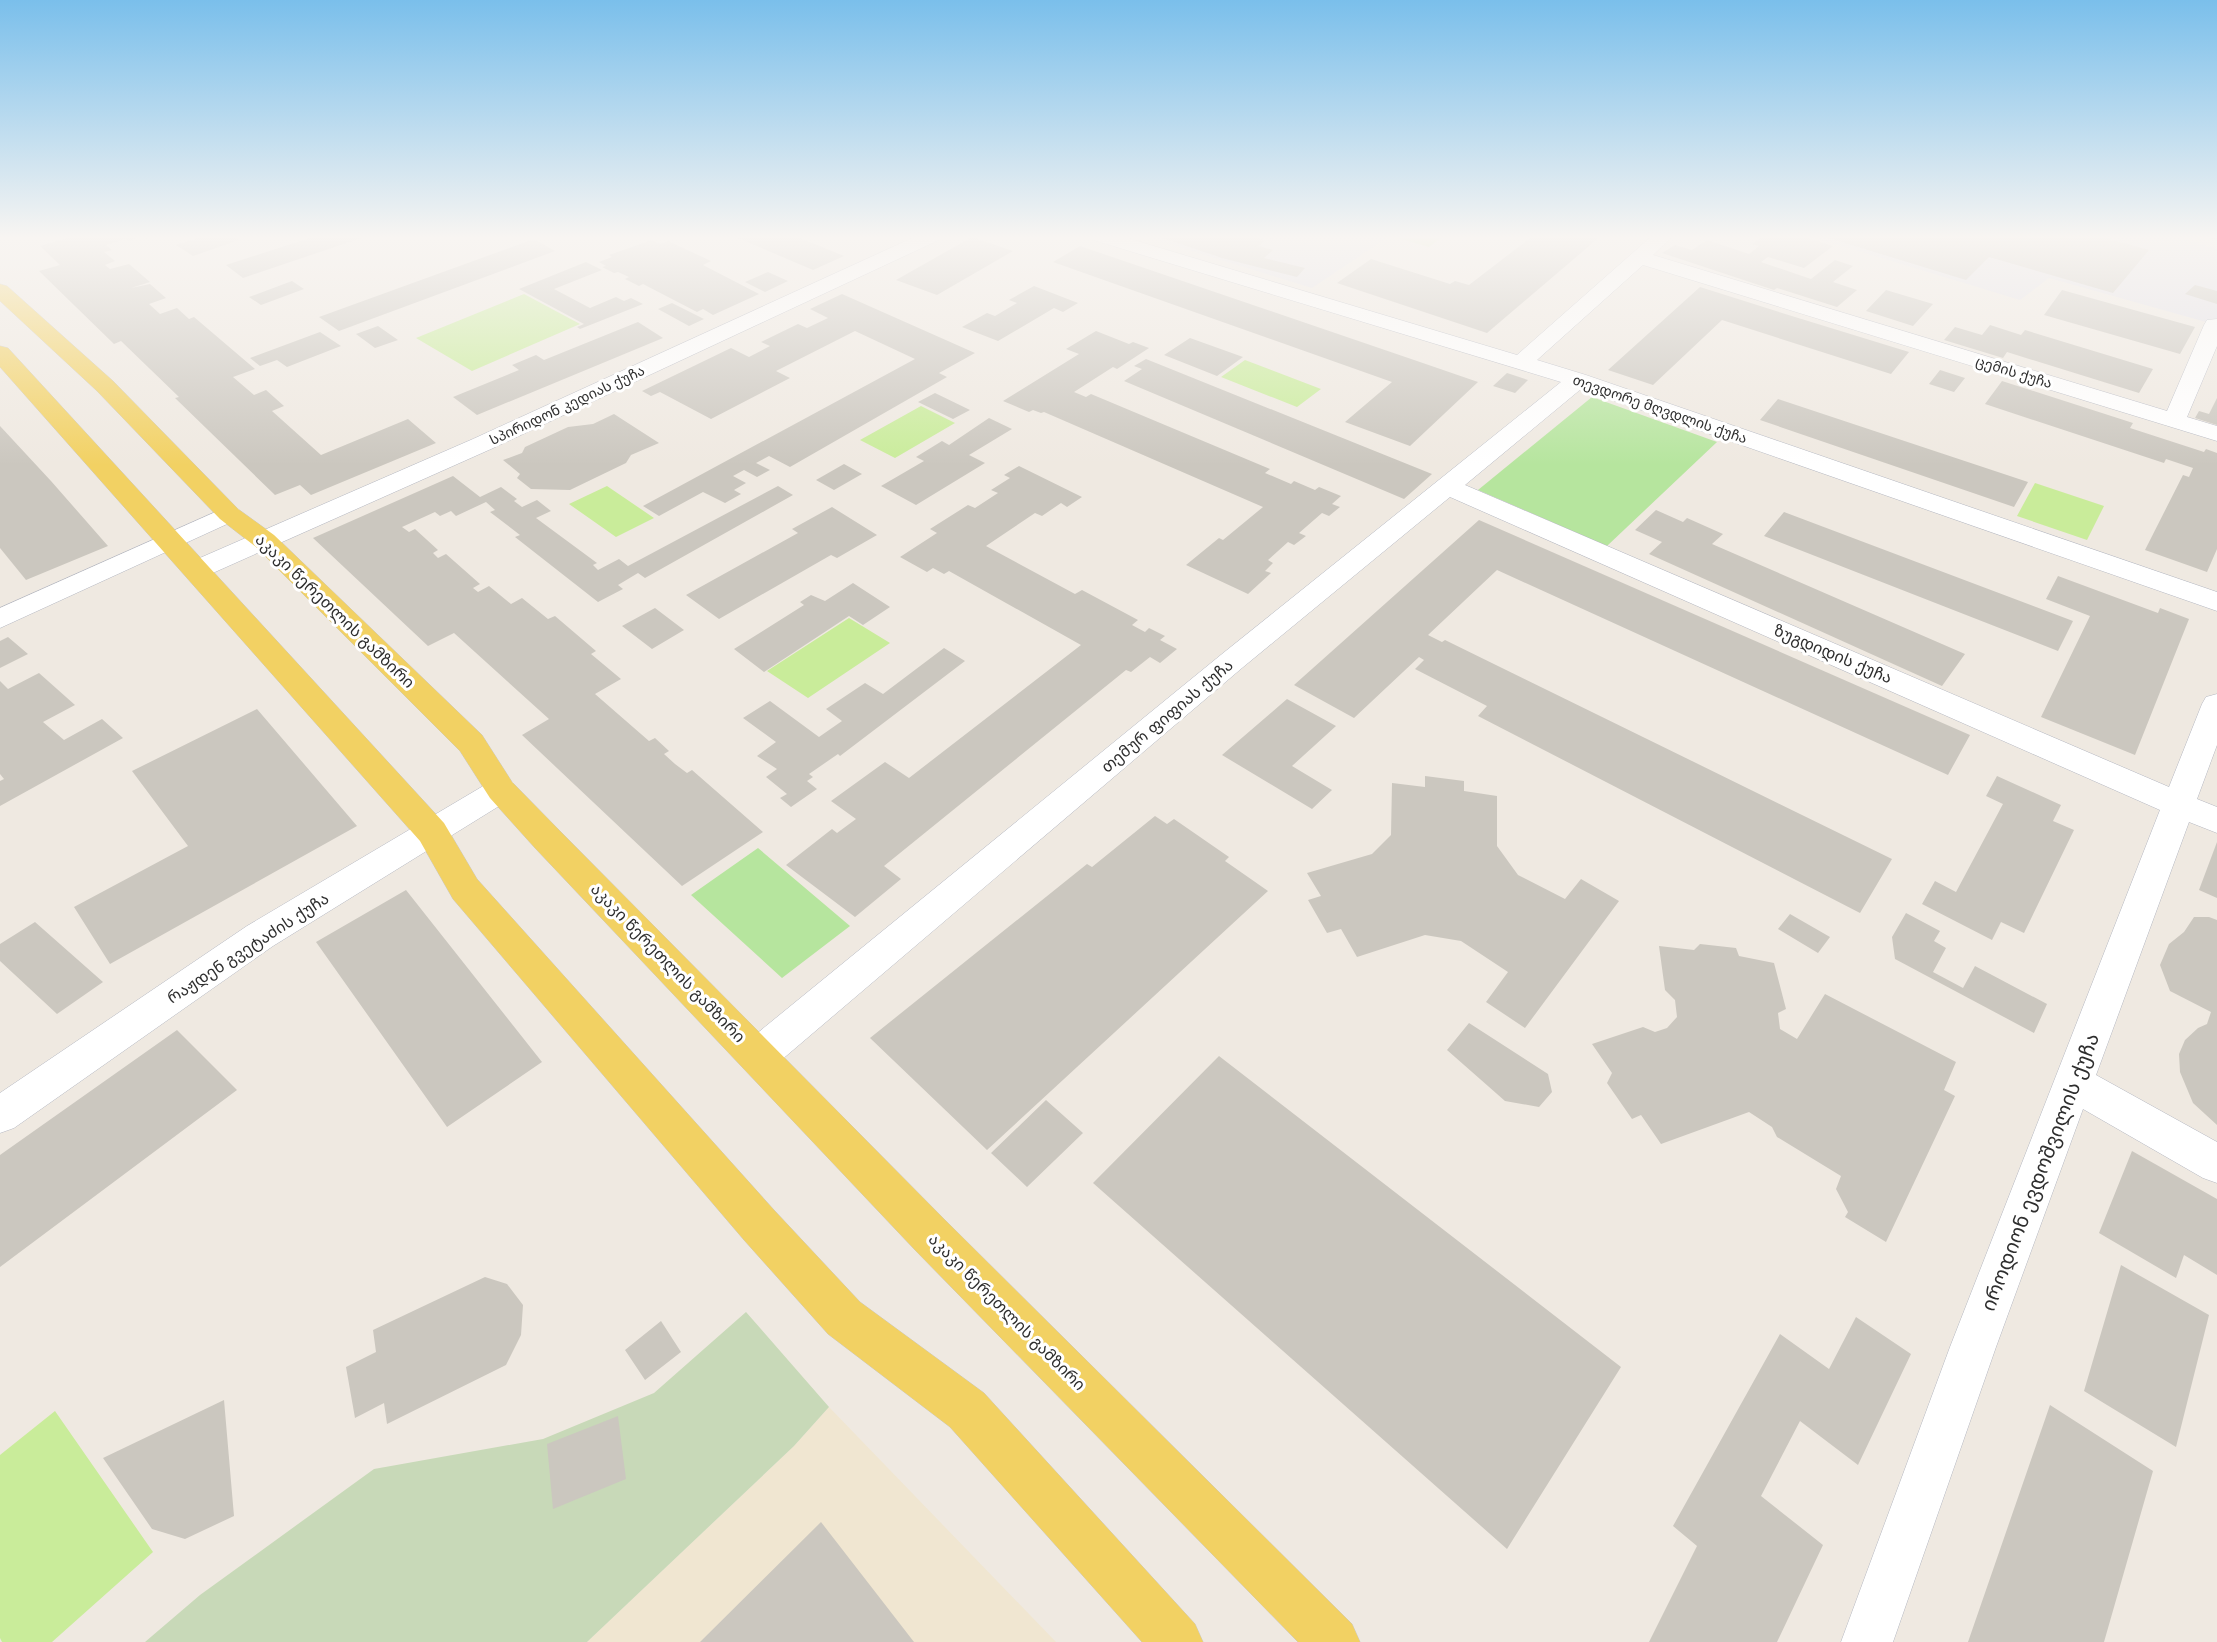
<svg xmlns="http://www.w3.org/2000/svg" width="2217" height="1642" font-family="Helvetica,'Noto Sans Georgian',sans-serif">
<style>
.industrial{fill:#e3e1e8}
.education{fill:#f0e6d1}
.green{fill:#b6e59e}
.cemetery{fill:#c8d9b8}
.pitch{fill:#c9ec9a}
.building{fill:#cbc7bf}
.lines{fill:none;stroke-linecap:round;stroke-linejoin:round}
.minor-casing{stroke:#b4b7c1;stroke-width:1}
.major-casing{stroke:#c9c9c9;stroke-width:1}
.minor{fill:#fff;fill-rule:evenodd}
.major{fill:#f2d163;fill-rule:evenodd}
.rail{stroke:#a3a6b8;stroke-width:3}
.labels{text-anchor:middle;dominant-baseline:central;stroke-width:6;stroke-linejoin:round;paint-order:stroke}
.far-street-label{font-size:14px;fill:#2e2e2e;stroke:#fff}
.street-label{font-size:16px;fill:#2e2e2e;stroke:#fff}
.near-street-label{font-size:20px;fill:#2e2e2e;stroke:#fff}
</style>
<rect width="100%" height="100%" fill="#efe9e1"/>
<!-- industrial -->
<path class="industrial" d="M1140,235H1391L1312,288Z
M1806,235H2167L2217,249V318L2206,322L2049,278L2020,300Z"/>
<!-- education -->
<path class="education" d="M829,1407L1056,1642H587L794,1446Z"/>
<!-- green -->
<path class="green" d="M1592,397L1717,442L1607,546L1478,490Z
M758,848L850,926L782,978L691,895Z"/>
<!-- cemetery -->
<path class="cemetery" d="M746,1312L829,1407L794,1446L587,1642H145L200,1595L374,1469L543,1439L654,1393Z"/>
<!-- pitch -->
<path class="pitch" d="M1401,235H1445L1429,247L1397,238Z
M524,294L580,324L472,371L416,338Z
M1245,360L1321,389L1297,407L1221,377Z
M921,406L955,423L895,458L860,440Z
M2035,483L2104,506L2087,540L2017,516Z
M607,486L654,518L616,537L569,504Z
M849,618L890,643L808,698L767,671Z
M55,1411L153,1552L52,1642H2L0,1638V1455Z"/>
<!-- building -->
<path class="building" d="M78,235H158L146,239L143,236L128,241L125,239L106,245L112,250L104,252L115,261L105,265L110,269L129,264L150,282L131,288L150,284L166,298L149,304L160,314L177,308L189,319L194,317L255,369L233,377L254,395L266,390L284,406L272,411L321,455L408,419L436,443L311,495L300,485L275,495L175,398L179,397L121,341L114,344L39,271L60,265L40,246Z
M207,235H230L239,240L193,256L176,245Z
M319,235H370L243,278L226,265Z
M731,235H793L844,256L813,270Z
M1154,235H1261L1256,238L1265,240L1259,246L1273,250L1264,258L1305,268L1297,277L1222,258Z
M1534,235H1602L1487,333L1337,283L1371,259L1450,284L1455,281L1469,285Z
M1765,235H1798L1833,246L1804,268L1768,257L1761,262L1811,279L1835,260L1853,266L1833,282L1857,290L1837,307L1777,288L1774,290L1662,253L1675,245L1692,250L1707,240L1749,254L1759,246L1752,244Z
M1819,235H2095L2149,250L2113,293L1989,257L1966,280Z
M972,237L1013,251L937,295L896,280Z
M534,239L555,251L339,331L319,317Z
M652,240L660,244L668,241L711,261L703,265L759,294L713,315L703,309L697,312L643,284L639,286L625,279L629,277L618,272L614,273L602,267L606,266L599,262L612,257L609,255Z
M1080,246L1417,361L1478,382L1410,446L1345,422L1392,382L1053,262Z
M586,262L602,270L554,289L590,308L616,297L624,301L631,298L643,304L580,329L577,327L584,324L519,289Z
M768,272L788,281L765,292L745,282Z
M292,281L304,289L261,305L249,297Z
M2195,285L2217,291V304L2185,294Z
M1034,286L1078,303L1063,312L1054,308L998,341L962,327L987,313L995,316L1017,303L1009,300Z
M1700,287L1795,317L1909,352L1891,374L1722,320L1653,385L1608,370Z
M1886,290L1933,304L1913,326L1866,311Z
M2062,290L2195,327L2180,354L2044,315Z
M842,294L975,353L939,373L947,377L790,467L769,456L756,463L770,470L757,477L744,470L733,476L746,483L734,490L741,494L725,503L703,492L659,516L643,506L915,359L855,331L776,371L790,378L711,419L660,392L651,396L642,391L731,348L749,357L770,346L761,342L798,324L807,328L828,318L810,309Z
M672,303L704,319L689,326L658,309Z
M638,322L663,338L477,415L453,397L519,370L512,365L536,355L544,360Z
M1990,325L2021,335L2025,330L2153,369L2139,393L2007,352L2003,358L1944,340L1955,327L1982,335Z
M378,326L398,340L375,348L356,334Z
M1096,331L1129,344L1133,342L1149,348L1117,369L1113,367L1074,392L1086,397L1091,394L1270,469L1265,473L1291,484L1294,481L1315,490L1319,487L1341,496L1332,504L1340,507L1329,516L1322,513L1299,533L1306,536L1294,545L1288,542L1268,560L1273,563L1265,571L1271,573L1248,594L1186,565L1219,538L1223,540L1263,507L1044,412L1041,413L1033,410L1029,412L1003,401L1079,354L1066,349Z
M320,332L341,346L287,367L277,360L260,366L250,358Z
M1190,338L1243,357L1217,376L1164,355Z
M1146,359L1432,474L1404,499L1124,381L1142,369L1134,366Z
M1940,370L1965,378L1954,392L1929,384Z
M1507,373L1528,380L1515,393L1493,386Z
M2002,381L2133,423L2130,428L2204,452L2206,449L2217,453V549L2207,572L2145,550L2183,475L2189,477L2193,468L2166,459L2164,463L1985,404Z
M935,393L970,410L953,419L918,402Z
M2217,398V425L2195,418L2199,411L2209,414Z
M1778,399L2028,482L2014,507L1760,420Z
M614,414L659,443L631,455L626,463L570,490L531,489L517,478L520,474L503,460L522,453L525,447L568,427L593,424Z
M989,418L1012,429L969,455L985,463L916,505L881,486L924,461L916,457L942,441L949,445Z
M0,426L51,481L108,546L26,580L0,548Z
M844,464L862,474L834,490L816,480Z
M1019,466L1082,497L1067,507L1061,503L1042,516L1035,513L986,546L1075,594L1082,590L1138,620L1132,625L1145,632L1149,628L1165,636L1160,640L1177,649L1160,663L1150,657L1131,672L1126,670L884,866L901,879L855,917L786,865L832,829L837,833L856,819L831,801L885,762L909,778L1081,645L949,571L944,574L933,568L927,572L900,557L937,533L930,529L968,505L975,508L998,493L991,490L1010,478L1004,475Z
M453,476L480,497L501,487L517,499L514,501L522,507L537,500L551,511L536,518L597,563L593,565L598,570L619,559L628,566L778,486L793,495L645,578L638,573L618,585L623,589L598,602L515,537L520,535L490,512L495,510L486,502L456,516L451,511L440,516L435,512L402,527L409,532L415,529L438,550L433,553L438,558L446,554L480,584L473,588L478,592L489,586L511,604L522,598L548,619L555,616L596,651L591,654L621,679L595,694L649,741L655,738L669,751L664,754L675,764L687,773L692,770L763,832L682,886L522,735L549,719L454,633L428,646L313,538Z
M832,507L877,535L837,558L831,555L719,619L686,595L798,533L792,529Z
M1656,510L1683,522L1687,518L1723,534L1712,544L1965,654L1942,686L1649,554L1662,542L1635,530Z
M1784,512L2073,621L2058,651L1764,536Z
M1479,520L1970,735L1948,775L1497,570L1428,635L1442,642L1445,640L1892,859L1860,913L1478,716L1487,706L1415,669L1424,660L1419,657L1354,718L1294,685Z
M2058,576L2158,613L2160,608L2189,619L2135,755L2041,717L2090,616L2046,599Z
M853,583L890,607L863,625L849,616L764,672L734,649L804,605L800,602L811,595L825,601Z
M655,608L684,630L652,649L622,626Z
M8,637L28,654L0,668V641Z
M944,648L965,661L840,756L838,754L809,774L813,777L807,781L817,789L791,807L780,798L787,794L766,777L777,769L757,756L776,742L743,718L770,701L819,737L842,721L826,709L865,683L883,694Z
M39,673L75,705L43,722L64,740L102,719L123,738L0,806V781L4,779L0,774V681L8,689Z
M1287,699L1336,726L1292,766L1332,790L1312,809L1222,755Z
M257,709L357,826L110,964L74,907L188,846L132,771Z
M1425,776L1464,781V791L1497,796V846L1518,875L1565,899L1581,879L1619,901L1525,1028L1486,1002L1508,972L1461,941L1425,935L1357,957L1341,929L1327,933L1308,900L1321,896L1307,873L1372,854L1391,835L1392,783L1425,787Z
M1997,776L2061,805L2053,821L2074,830L2024,933L2001,922L1992,940L1922,904L1935,881L1956,892L2003,804L1986,796Z
M1155,816L1167,824L1174,819L1229,857L1225,861L1268,891L987,1150L870,1038L1087,864L1092,867Z
M2217,842V898L2199,890Z
M406,890L542,1062L447,1127L316,942Z
M1906,913L1940,931L1934,941L1946,948L1933,972L1963,988L1975,966L2047,1004L2034,1033L1895,959L1892,937Z
M1790,914L1830,937L1818,953L1778,929Z
M2194,917H2209L2217,920V1125L2193,1103L2180,1072L2179,1054L2185,1040L2198,1028L2207,1024L2211,1012L2170,991L2160,965L2169,944L2184,932Z
M35,922L103,982L57,1014L0,961V944Z
M1700,944L1736,948L1739,956L1774,963L1786,1009L1778,1013L1780,1029L1797,1039L1825,994L1956,1062L1944,1090L1955,1096L1886,1242L1845,1217L1848,1212L1836,1189L1841,1176L1777,1137L1772,1127L1749,1112L1661,1144L1641,1115L1632,1119L1607,1083L1612,1073L1592,1044L1643,1027L1655,1032L1667,1028L1677,1017L1675,1000L1665,990L1659,946L1694,950Z
M1469,1023L1548,1074L1552,1092L1539,1107L1505,1101L1447,1050Z
M177,1030L237,1090L0,1267V1155Z
M1219,1056L1621,1367L1507,1549L1093,1183Z
M1046,1100L1083,1133L1027,1187L991,1153Z
M2132,1151L2217,1199V1275L2184,1255L2176,1278L2099,1233Z
M2121,1265L2209,1315L2176,1447L2084,1391Z
M485,1277L507,1284L523,1305L521,1335L506,1365L387,1424L384,1403L355,1418L346,1367L376,1352L373,1330Z
M1856,1317L1911,1354L1858,1465L1800,1421L1761,1496L1823,1545L1777,1642H1649L1697,1546L1673,1526L1780,1334L1829,1369Z
M661,1321L681,1352L645,1380L625,1350Z
M224,1400L234,1516L185,1539L152,1529L103,1458Z
M2050,1405L2153,1471L2104,1642H1968Z
M618,1416L626,1479L553,1509L547,1444Z
M821,1522L914,1642H700Z"/>
<g class="lines">
<defs>
<path id="minor" d="M919,235H944L941,239L491,449L206,576L196,578L186,576L182,570L186,564L473,439Z
M1087,235H1117L1517,355L1653,235H1674L1653,255L2167,411L2204,325L2207,320L2217,319V346L2187,417L2217,426V441L1643,265L1537,360L1586,375L2217,592V611L1581,389L1465,485L2169,787L2202,704L2206,697L2217,694V745L2197,799L2217,807V833L2189,822L2096,1075L2217,1142V1183L2203,1178L2083,1109L1996,1347L1893,1642H1841L1950,1347L2160,810L1450,497L1242,668L772,1068L758,1073L744,1068L739,1056L744,1044L1222,654L1561,382L1090,239Z
M229,506L238,509L242,514L238,519L0,628V608Z
M501,778L512,782L517,790L512,798L273,946L14,1128L0,1133V1093L247,926L490,782Z"/>
<path id="major" d="M0,284L7,286L113,381L238,509L274,535L482,735L512,782L559,830L945,1220L1352,1624L1360,1642H1298L915,1250L535,848L490,798L460,751L256,547L220,519L97,391L0,301Z
M0,346L8,348L444,823L477,879L774,1210L860,1302L984,1393L1195,1624L1203,1642H1142L950,1427L828,1334L744,1240L453,899L420,841L0,367Z"/>
</defs>
<!-- minor casing -->
<use href="#minor" class="minor-casing"/>
<!-- major casing -->
<use href="#major" class="major-casing"/>
<!-- minor -->
<use href="#minor" class="minor"/>
<!-- major -->
<use href="#major" class="major"/>
<!-- rail -->
<path class="rail" d="M2204,235L2217,238"/>
</g>
<!-- sky -->
<linearGradient id="sky" x2="0" y2="1"><stop stop-color="#7abfeb"/><stop offset="0.51" stop-color="#f8f5f2"/><stop offset="1" stop-color="#f8f5f2" stop-opacity="0"/></linearGradient>
<rect width="2217" height="465" fill="url(#sky)"/>
<g class="labels">
<!-- far-street labels -->
<g class="far-street-label">
<text transform="translate(2014 372) rotate(17)">ცემის ქუჩა</text>
<text transform="translate(567 405) rotate(-25)">სპირიდონ კედიას ქუჩა</text>
<text transform="translate(1660 409) rotate(19)">თევდორე მღვდლის ქუჩა</text>
</g>
<!-- street labels -->
<g class="street-label">
<text transform="translate(335 611) rotate(44)">აკაკი წერეთლის გამზირი</text>
<text transform="translate(1833 654) rotate(23)">ზუგდიდის ქუჩა</text>
<text transform="translate(1167 716) rotate(-40)">თემურ ფიფიას ქუჩა</text>
<text transform="translate(248 948) rotate(-33)">რაჟდენ გვეტაძის ქუჩა</text>
<text transform="translate(668 963) rotate(46)">აკაკი წერეთლის გამზირი</text>
<text transform="translate(1007 1312) rotate(45)">აკაკი წერეთლის გამზირი</text>
</g>
<!-- near-street labels -->
<g class="near-street-label">
<text transform="translate(2040 1172) rotate(-69)">იროდიონ ევდოშვილის ქუჩა</text>
</g>
</g>
</svg>
